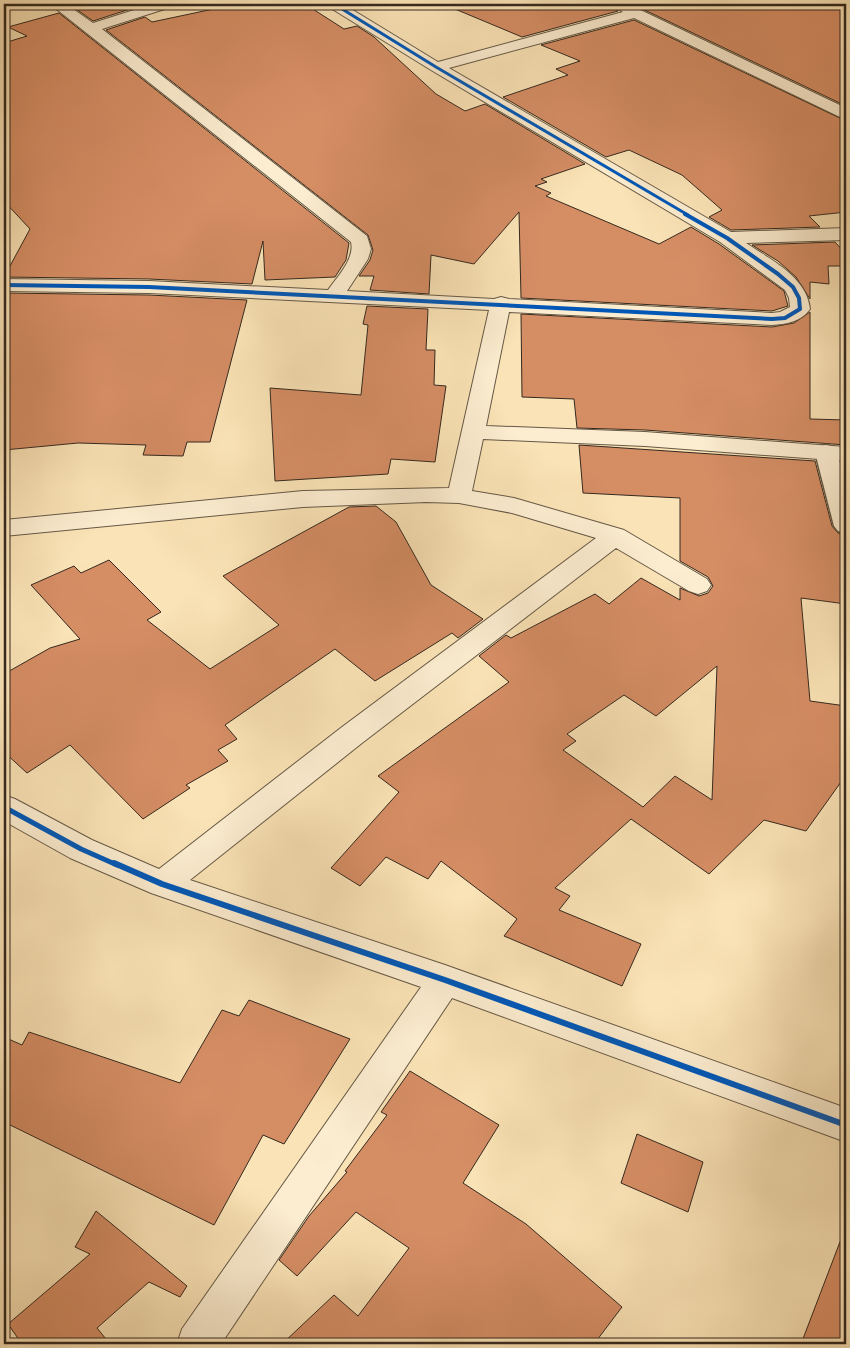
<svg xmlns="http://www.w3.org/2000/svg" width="850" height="1348" font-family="'IM FELL Great Primer',serif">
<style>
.building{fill:#d58d64;stroke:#34291f;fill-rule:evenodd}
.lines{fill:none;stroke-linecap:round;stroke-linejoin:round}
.lane-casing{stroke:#665845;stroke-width:3}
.street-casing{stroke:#665845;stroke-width:2}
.lane{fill:#fcedd0;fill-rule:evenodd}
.street{fill:#fcedd0;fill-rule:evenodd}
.cycleway-far3-casing{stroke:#fcedd0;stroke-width:5}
.cycleway-far2-casing{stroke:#fcedd0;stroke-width:6}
.cycleway-far1-casing{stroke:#fcedd0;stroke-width:8}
.cycleway-casing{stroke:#fcedd0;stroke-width:9}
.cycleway-far3{stroke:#0057b8;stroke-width:3}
.cycleway-far2{stroke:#0057b8;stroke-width:4}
.cycleway-far1{stroke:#0057b8;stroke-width:5}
.cycleway{stroke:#0057b8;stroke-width:6}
</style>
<rect width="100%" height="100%" fill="#fae3b6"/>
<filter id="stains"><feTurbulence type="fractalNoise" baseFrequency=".004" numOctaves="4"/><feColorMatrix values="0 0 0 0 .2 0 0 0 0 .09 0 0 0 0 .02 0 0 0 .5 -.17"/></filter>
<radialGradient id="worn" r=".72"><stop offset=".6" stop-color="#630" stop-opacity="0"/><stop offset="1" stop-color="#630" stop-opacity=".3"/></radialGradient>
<!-- building -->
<path class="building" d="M93,4H119L130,9L93,21L76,9Z
M237,4H305L344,29L357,26L374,37L436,94L465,111L485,104L585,164L541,179L547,182L535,186L551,193L546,196L659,244L691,227L719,244L784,291L788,306L772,311L521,298L519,212L474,264L431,255L429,294L370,290L374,276H359L370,260L373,250L368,235L106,30L145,17L152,22Z
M443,4H608L618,11L522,37Z
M632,4H846V106Z
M59,13L349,243L346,260L335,277L265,280L263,241L252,284L149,279L4,277L30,229L4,201V43L27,36L8,27Z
M634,20L846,121V212L809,216L820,227L731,230L709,217L722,210L682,175L629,150L606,157L503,97L568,75L556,69L580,61L541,45Z
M835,242L846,254V266H828L829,284L810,282V299L796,277L778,261L752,245Z
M4,293L149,295L247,300L210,442H187L183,456L143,455L146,445L78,443L4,450Z
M367,306L428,309L426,350H435L434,385L446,386L435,462L391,459L388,474L275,481L270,388L361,395L368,325L363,324Z
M810,312V419L846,420V445L645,430L577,428L574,399L522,397L521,314L772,327L794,323Z
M579,445L815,461L832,526L838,533L846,535V604L801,598L810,701L846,706V775L806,831L764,820L709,874L631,819L555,888L570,896L559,910L641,944L622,986L504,936L517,919L441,861L428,879L386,857L360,886L331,868L399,792L378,776L509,682L479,656L506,635L511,638L595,594L609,604L641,578L680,600V588L699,596L708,593L713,586L708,577L680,561V498L583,493ZM717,666L712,800L675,776L643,807L563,750L576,741L567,734L624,695L656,716Z
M376,506L396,522L431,585L483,619L458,638L452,633L375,681L335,649L225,725L237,739L218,750L228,761L186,785L190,788L143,819L70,745L27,773L4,752V674L50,648L80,639L31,585L74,566L81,573L109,560L161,612L147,620L210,669L279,625L223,576L349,507Z
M249,1000L350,1039L284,1144L263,1135L214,1225L4,1122V1037L22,1045L29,1032L180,1083L222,1010L239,1016Z
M410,1071L499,1125L463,1183L526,1224L622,1307L594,1344H282L334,1295L358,1316L409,1248L356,1212L297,1276L279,1260L309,1216L347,1172L345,1171L387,1115L381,1112Z
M637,1134L703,1162L688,1212L621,1183Z
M96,1211L187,1286L180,1297L149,1282L97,1328L110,1344H22L8,1324L90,1254L75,1247Z
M843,1234H846V1344H801Z"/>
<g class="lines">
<defs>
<path id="lane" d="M826,445L834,447L837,452L846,485V533L838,531L834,526L815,452L818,447Z"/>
<path id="street" d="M50,4H66L93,23L153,4H173L171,7L102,29L367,236L371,249L368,259L347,291L494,299L501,297L509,299L772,313L780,312L790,307L789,298L785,290L720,242L431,70L329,7L327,4H343L438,62L623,12L610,4H628L846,108V119L840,117L634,18L449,68L731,232L846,228V240L746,243C771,260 807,277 810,309C801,322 786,324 772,325L509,312L486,426L645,432L846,447V461L645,446L483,439L472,491L514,498L624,530L707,579L711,585L707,591L698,594L689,591L616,548L362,743L190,880L445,965L846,1108V1142L452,998L221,1344H177L182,1329L421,987L151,893L70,858L4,821V795L15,799L92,840L159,869L342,727L596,538L512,513L459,503L426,502L303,507L4,536V520L303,491L449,488L489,310L149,293L4,291V279L149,281L328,290C337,277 355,259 351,242Z"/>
</defs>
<!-- lane casing -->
<use href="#lane" class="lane-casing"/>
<!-- street casing -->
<use href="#street" class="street-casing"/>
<!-- lane -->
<use href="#lane" class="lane"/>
<!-- street -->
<use href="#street" class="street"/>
<defs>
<path id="cycleway-far3" d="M334,4L436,67L688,215"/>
<path id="cycleway-far2" d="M4,285L149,287L772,319L785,318L800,309L799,298L793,287L778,274L727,238L685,214"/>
<path id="cycleway-far1" d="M4,807L81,849L117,865"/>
<path id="cycleway" d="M114,863L162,884L445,980L846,1125"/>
</defs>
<!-- cycleway-far3 casing -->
<use href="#cycleway-far3" class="cycleway-far3-casing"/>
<!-- cycleway-far2 casing -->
<use href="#cycleway-far2" class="cycleway-far2-casing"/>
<!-- cycleway-far1 casing -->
<use href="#cycleway-far1" class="cycleway-far1-casing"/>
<!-- cycleway casing -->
<use href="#cycleway" class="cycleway-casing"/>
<!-- cycleway-far3 -->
<use href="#cycleway-far3" class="cycleway-far3"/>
<!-- cycleway-far2 -->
<use href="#cycleway-far2" class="cycleway-far2"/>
<!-- cycleway-far1 -->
<use href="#cycleway-far1" class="cycleway-far1"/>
<!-- cycleway -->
<use href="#cycleway" class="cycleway"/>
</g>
<!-- margin -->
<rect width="850" height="1348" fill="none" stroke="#fae3b6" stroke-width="20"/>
<rect x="5" y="5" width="840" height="1338" fill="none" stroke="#34291f" stroke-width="2.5"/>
<rect x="10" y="10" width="830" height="1328" fill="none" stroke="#34291f"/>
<rect width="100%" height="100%" filter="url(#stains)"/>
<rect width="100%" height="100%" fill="url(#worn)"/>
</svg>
